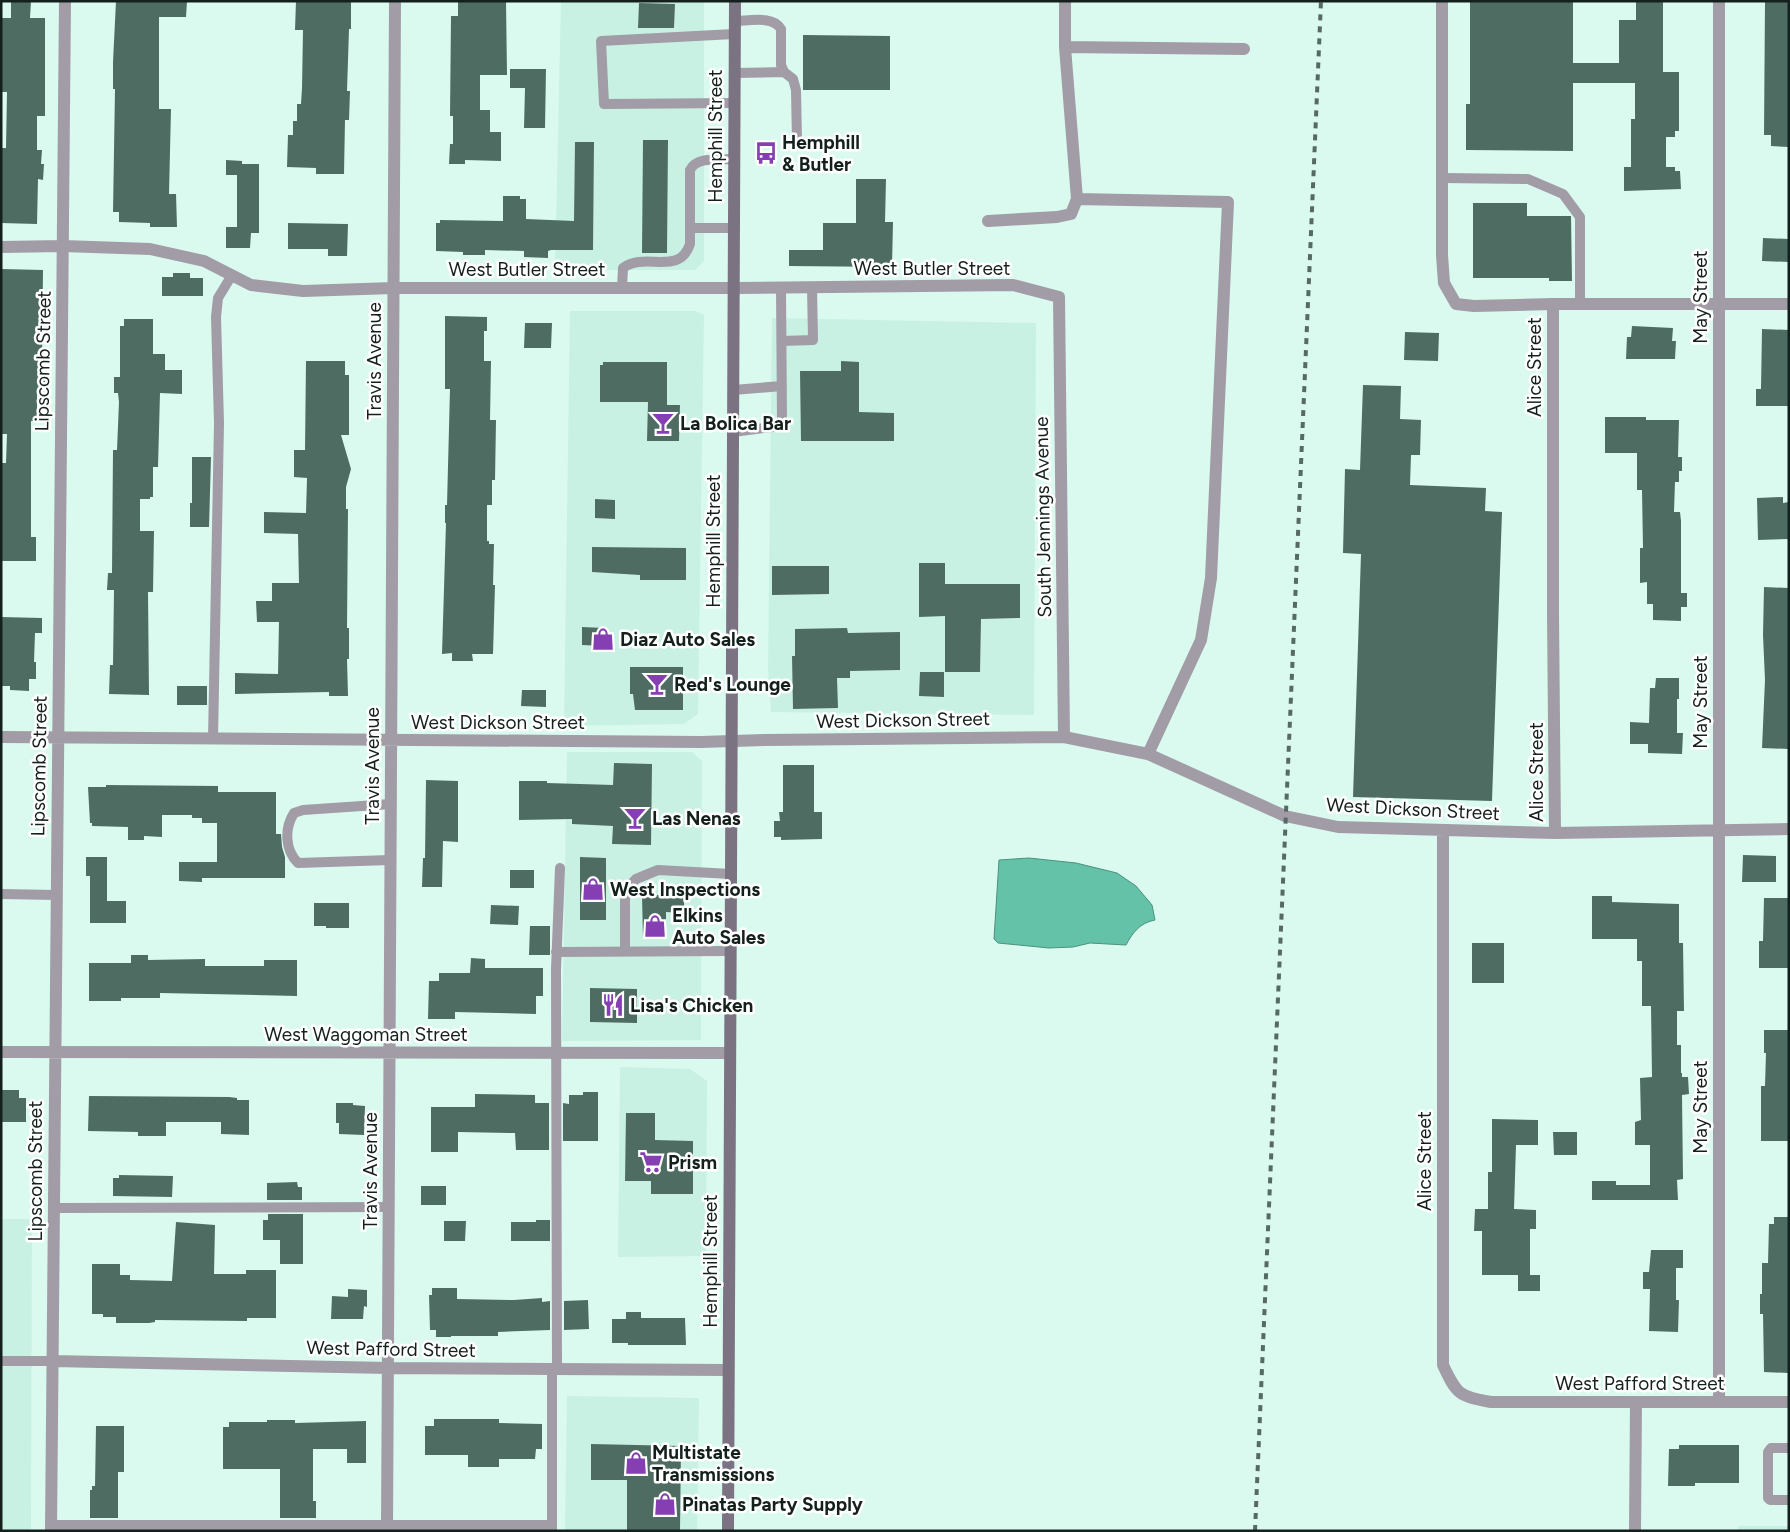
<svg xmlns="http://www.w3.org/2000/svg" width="1790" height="1532" font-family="Figtree,sans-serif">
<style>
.built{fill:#c8f1e4}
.water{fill:#64c2a8;stroke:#4c917e}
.building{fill:#4f6c63}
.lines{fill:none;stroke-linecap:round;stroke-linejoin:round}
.service{stroke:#a19ca6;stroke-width:10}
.minor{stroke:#a19ca6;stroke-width:12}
.secondary{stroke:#7b7382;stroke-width:12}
.rail{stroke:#566963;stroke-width:4;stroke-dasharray:6 6;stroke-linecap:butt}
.labels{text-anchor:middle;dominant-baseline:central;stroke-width:5;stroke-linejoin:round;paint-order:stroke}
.street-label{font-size:19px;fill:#14201d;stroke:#fff}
.poi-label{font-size:19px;font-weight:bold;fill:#14201d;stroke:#fff;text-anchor:start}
</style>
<rect width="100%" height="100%" fill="#dafaef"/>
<!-- built -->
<path class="built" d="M561,1H704V261L695,270H555Z
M570,311H696L704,315L698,714L684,724L564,726Z
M772,318L1036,323L1034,715L771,712L768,670Z
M567,752H692L702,761L701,1040L562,1041Z
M620,1067L690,1069L707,1081L706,1256L618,1257Z
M1,1219H32L31,1531H1Z
M567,1396L699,1398L697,1531H565Z
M1738,1526H1789V1531H1738Z"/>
<!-- water -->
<path class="water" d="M1029,858L1076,863L1117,873L1136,886L1152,905L1155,920C1140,923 1133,932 1126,945L1090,943L1073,947L1049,948L998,943L994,939L999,860Z"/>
<!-- building -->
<path class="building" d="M11,1H31L30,18H45V116H37V150H42L41,164H44L43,180L38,179L37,224L1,223V159L2,148H6L7,92H1V18H11Z
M116,1H187L186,17H159V109H171L169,194H176L177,227H150V223L119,222V212H113L115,89H113V62Z
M296,1H351V29H349L347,91H350L349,120H345L344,174H316V168L287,167L288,135H293V121H297V104H301L302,88L303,30H295Z
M458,1H506L507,75H480V110H490V132H501V161L465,160V164H449L450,144H453V116H450L451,16H458Z
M1470,1H1573V63H1619V20H1636V1H1663V72H1679V131H1675V137H1666V167H1675V171H1680L1681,189L1624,191V167H1631V119H1635V83H1573V151L1466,150V104H1470Z
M1765,1H1789V147L1771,146V135H1764Z
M639,3L675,4L674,28H638Z
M803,35L890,36V90H803Z
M510,69H546L545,128H524L525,88H510Z
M643,140H668L667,253H642Z
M575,142H594L593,250H551L548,251V258L524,257V251L485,250V255H463V252L436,251V223H440V220L503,221V196H520V199H526V219L574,221Z
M226,160L242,161V164H259V233H251L250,248H226V227H237V175H226Z
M856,179H886L885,222H893L892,267L789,266V250H823V223H856Z
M1473,203H1527V216H1571L1572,281H1549V278H1473Z
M288,223L348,224L347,256H328V249H288Z
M1763,238L1789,239V262L1762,261Z
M1,269L43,270L42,361H45V391H37V421H31V537H36V561H1V463H6L7,434H1Z
M173,273H190V278H203V296H162V277H173Z
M445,316L487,317V331H484V361H491L490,420H496L495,480H492V505H487V541H489V544H494L493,585H495L493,654H472L473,661H452V653L442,654L446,523H445V505H447L450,389H445Z
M124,319H153V354H165V370H182V394L160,393L158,467H153V497H150V499H140V531H154L153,592H148L149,695L109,694L110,665H113L114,590H107L108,573H112L113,450H117L119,402L118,393H114V377H120V326H124Z
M525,323H552L551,348H524Z
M1632,326L1673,328L1672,341H1676L1675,359H1626L1627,337H1631Z
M1762,329L1789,330V406H1756V389H1761Z
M1405,332L1439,333L1438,361L1404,360Z
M306,361H345V375H349V435H341L351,469L346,487V509H348L347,628H349V659H347L348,696H329V692L235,694V673L278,674L279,622H257L256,601H272V583H299L298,534L264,533V512L306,513L307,478L294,477V450H305Z
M841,361L859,362V412L894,413V441H801L800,371H841Z
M603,362H667V405H680L679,441H647L648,402H600V365H603Z
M1363,385L1401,386L1400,419L1421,420L1420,455H1411L1410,485L1486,488L1485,511L1502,512L1492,801L1353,797L1361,554L1343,553L1345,469L1360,470Z
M1605,417H1646V420H1679L1678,457H1682V471H1679V482H1675L1674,512H1680L1681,521V593H1687V607H1681V621L1653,620V604H1647V582L1640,583V548H1643L1642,490H1637V453H1605Z
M192,457H211L209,527H190V503H192Z
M1783,497V503L1789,502V539L1758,540L1757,498Z
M595,499L615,500V519L595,518Z
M592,547L686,548V580H640V575L592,572Z
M919,563H945V584H1020V618L981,619L980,672H945V616L919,617Z
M772,566H829V594L772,595Z
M1764,587L1788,588L1789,749L1762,748L1765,680L1763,635Z
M1,617L42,618V633H35L34,662H36V679H29V691L10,690V686H1Z
M582,627L604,628V646L582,645Z
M847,628L848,633L900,632V670L850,671V678H837L838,708L793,709L792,656H795V629Z
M630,667H683V710H635L633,694H630Z
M920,672H944V697L919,696Z
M1656,678H1679V699H1677V733H1683L1682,754L1648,753V744H1630V722L1649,723L1650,688H1655Z
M177,686H207V705H177Z
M522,690H546V707L521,706Z
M614,763L652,764L651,845L612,844L613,826L572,824V819L519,820V781H547V783L613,785Z
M783,765H814V812H822V839L781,840V837H774V821H780L779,812H783Z
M426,780L458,781V842L443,841L442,887H422L423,858H425Z
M106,785L218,786V792H276V834H281L282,847L285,857V878H202V882L179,881V862H217V823H202V818H192V815H162V837L144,836V840H128V827L92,826V823H90L88,787H106Z
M1743,855L1776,856V882H1742Z
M86,857H107V901H126V923H90V876H86Z
M580,857L606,858V920H580Z
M510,870H534V888H510Z
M642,895H684V913L666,912V939H643Z
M1592,896H1612V902L1679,904V943H1683L1684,1011H1677V1045H1681V1073H1682V1077H1688L1689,1094L1682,1095L1683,1179L1677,1180L1678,1200H1592V1181H1616V1185H1650V1145H1635V1122L1641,1120L1640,1078L1652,1077L1651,1006H1642V961H1637V939H1592Z
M1764,898H1789V968H1759V941H1763Z
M314,903H349V928H326V926H314Z
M491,905L519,906L518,925L490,924Z
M530,926H550V955H529Z
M1472,943H1504V983H1472Z
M131,955H148V960L205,959V966H264V960H297V996L160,993V998H121V1001H89V963H131Z
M471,958L485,959V968H543V996H536V1014L455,1012V1019H428L429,981H439V973H470Z
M590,988L637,989V1023L590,1022Z
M1764,1030H1789V1141H1761V1086H1765L1766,1053H1764Z
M1,1090H19V1098H26V1122H1Z
M583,1092H598V1141H563V1103L569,1104V1095H583Z
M475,1094L535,1095V1103H549V1150H516L515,1133L458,1132V1152H431V1107H475Z
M89,1096L229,1097L237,1098V1100H249V1135L221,1134V1122H166V1136H138V1132L88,1131Z
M336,1103H353V1105L365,1106L364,1135L339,1134V1123H336Z
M626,1113H655V1140L693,1141V1194H651V1181H625Z
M1492,1119L1538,1120V1145H1516L1514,1209L1536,1210V1229H1530V1275H1540V1291H1518V1275H1523H1482V1231H1474L1475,1209H1488V1172H1492Z
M1553,1132H1577V1155H1554Z
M119,1175L173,1176L172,1197L113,1196V1178H119Z
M297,1182L298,1187H302V1200H267V1183Z
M421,1186H446V1205H421Z
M268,1214H303V1264H280V1240H263V1220H268Z
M1774,1217H1789V1373L1764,1372L1763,1314H1760V1294H1762V1263H1768L1769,1224H1774Z
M536,1220H550V1241H511V1222H536Z
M444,1221H466L465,1241H444Z
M176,1222L215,1225L214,1274H246V1270H276V1318H247V1321L155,1320V1322L149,1323H116V1317H103V1314H92V1264H120V1275H130V1280L172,1281Z
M1651,1250H1683V1268H1676V1300H1679L1678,1332L1649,1331L1650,1289H1643V1272H1649Z
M432,1288H457V1299L514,1300L542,1298V1302L550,1301V1330L498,1332V1336H451V1337H436V1330H430L429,1295H432Z
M348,1289L367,1290V1307L364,1306L363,1319H331L332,1296L348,1297Z
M588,1300L589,1329L564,1330V1301Z
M626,1312H641V1318H685L686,1345H628V1343H612V1319H626Z
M434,1419H499V1423L542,1424V1449H536L535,1459H499V1467H468V1455H425V1426H434Z
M267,1420H295V1423L366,1421V1463H347V1449H313V1501H316V1518H280V1469H223V1427H229V1422H267Z
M96,1426H124V1472H118V1518H90V1490H92V1486H95Z
M591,1444L681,1446L680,1531H627V1480H591Z
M1679,1445H1739V1483H1695V1486H1668L1669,1449H1679Z"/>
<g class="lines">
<!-- service -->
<path class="service" d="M734,21C748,21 773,15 781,29V65L784,72L793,79L796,90L797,142
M734,73L784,72
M734,103L604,104L601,41L734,34
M1442,178L1528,179L1563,194L1580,217V304
M690,228H734
M622,288L623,268C645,251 679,277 690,244V170C697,156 721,160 734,159
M782,341L813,340L812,287
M733,390L782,386
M733,432L780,426L782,422L781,287
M213,739L219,423L216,317L218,298L232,275
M390,860L298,863C285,850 284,829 294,813L303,810L391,804
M1,894L57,895
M625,950V897L628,887L636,879L658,870L731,874
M556,952L730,951
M54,1208L388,1207
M1,1361H53
M557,1369L556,969L560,868
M1789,1448H1771L1768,1452V1498L1770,1500H1789
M51,1525H552
M552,1530V1369"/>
<!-- minor -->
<path class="minor" d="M1442,1V255L1444,283L1456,304L1474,306L1553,304H1789
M1719,1V1402
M1065,47L1244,49
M1077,199L1228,202L1211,578L1201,640L1148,754
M988,221L1057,217L1071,214L1077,199L1065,47V1
M1,247L63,246L150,249L204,261L251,285L303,291L393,288H733L1013,285L1059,297L1064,737
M1553,304V613L1555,833
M1,737L701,742L765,740L1064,737L1148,754L1285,816L1338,827L1555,833L1789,829
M1443,831V1365C1457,1395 1459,1396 1491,1402H1789
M1,1052L730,1053
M53,1361L388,1368L728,1370
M51,1531L65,1
M387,1531L395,1
M1635,1531L1636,1402"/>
<!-- secondary -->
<path class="secondary" d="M728,1531L735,1"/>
<!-- rail -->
<path class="rail" d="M1255,1531L1321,1"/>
</g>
<!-- icons -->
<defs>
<symbol id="bus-bare" viewBox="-9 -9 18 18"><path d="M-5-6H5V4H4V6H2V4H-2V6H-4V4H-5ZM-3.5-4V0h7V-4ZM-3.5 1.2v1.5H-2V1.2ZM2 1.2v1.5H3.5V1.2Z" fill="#863fb2" stroke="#fff" stroke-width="2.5" paint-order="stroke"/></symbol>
<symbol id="bar-bare" viewBox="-9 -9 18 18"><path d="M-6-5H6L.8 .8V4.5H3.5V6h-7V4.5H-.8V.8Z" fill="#863fb2" stroke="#fff" stroke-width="2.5" paint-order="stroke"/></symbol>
<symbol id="shop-bare" viewBox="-9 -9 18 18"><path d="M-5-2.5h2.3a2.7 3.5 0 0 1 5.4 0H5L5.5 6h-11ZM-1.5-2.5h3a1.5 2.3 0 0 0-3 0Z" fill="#863fb2" stroke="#fff" stroke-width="2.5" paint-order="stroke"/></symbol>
<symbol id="restaurant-bare" viewBox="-9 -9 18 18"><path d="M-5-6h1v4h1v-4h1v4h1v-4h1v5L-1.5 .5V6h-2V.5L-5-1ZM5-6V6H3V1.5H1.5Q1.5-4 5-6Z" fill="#863fb2" stroke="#fff" stroke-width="2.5" paint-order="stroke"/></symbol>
<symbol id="supermarket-bare" viewBox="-9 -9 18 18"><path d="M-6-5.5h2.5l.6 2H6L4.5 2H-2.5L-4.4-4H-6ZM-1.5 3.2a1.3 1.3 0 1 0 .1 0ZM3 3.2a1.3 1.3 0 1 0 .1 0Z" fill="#863fb2" stroke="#fff" stroke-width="2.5" paint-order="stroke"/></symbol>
</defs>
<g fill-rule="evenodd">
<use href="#bus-bare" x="750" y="137" width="32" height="32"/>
<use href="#bar-bare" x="647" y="407" width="32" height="32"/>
<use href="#shop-bare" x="587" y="623" width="32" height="32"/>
<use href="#bar-bare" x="641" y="668" width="32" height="32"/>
<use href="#bar-bare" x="619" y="802" width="32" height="32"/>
<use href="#shop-bare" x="577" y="873" width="32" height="32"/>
<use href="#shop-bare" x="639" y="910" width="32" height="32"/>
<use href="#restaurant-bare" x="597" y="989" width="32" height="32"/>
<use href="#supermarket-bare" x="635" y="1146" width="32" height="32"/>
<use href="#shop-bare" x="620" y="1447" width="32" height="32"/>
<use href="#shop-bare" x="649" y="1488" width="32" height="32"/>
</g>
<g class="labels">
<!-- street labels -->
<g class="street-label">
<text transform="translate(715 136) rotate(-90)">Hemphill Street</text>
<text x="932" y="268">West Butler Street</text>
<text x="527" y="269">West Butler Street</text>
<text transform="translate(1700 297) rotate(-90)">May Street</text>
<text transform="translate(43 361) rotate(-89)">Lipscomb Street</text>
<text transform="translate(374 361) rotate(-90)">Travis Avenue</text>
<text transform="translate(1534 367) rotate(-90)">Alice Street</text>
<text transform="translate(1043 517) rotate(-91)">South Jennings Avenue</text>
<text transform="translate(713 541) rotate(-90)">Hemphill Street</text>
<text transform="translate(1700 702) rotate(-90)">May Street</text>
<text transform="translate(903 720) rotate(-1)">West Dickson Street</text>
<text x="498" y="722">West Dickson Street</text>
<text transform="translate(39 766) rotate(-89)">Lipscomb Street</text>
<text transform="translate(372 766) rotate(-90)">Travis Avenue</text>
<text transform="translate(1536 772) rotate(-90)">Alice Street</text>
<text transform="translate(1413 809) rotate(3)">West Dickson Street</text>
<text x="366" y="1034">West Waggoman Street</text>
<text transform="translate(1700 1107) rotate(-90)">May Street</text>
<text transform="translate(1424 1161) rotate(-90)">Alice Street</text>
<text transform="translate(35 1171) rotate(-90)">Lipscomb Street</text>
<text transform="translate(370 1171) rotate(-90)">Travis Avenue</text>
<text transform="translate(710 1261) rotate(-90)">Hemphill Street</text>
<text transform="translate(391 1349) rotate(1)">West Pafford Street</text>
<text x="1640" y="1383">West Pafford Street</text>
</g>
<!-- poi labels -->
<g class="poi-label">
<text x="782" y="142">Hemphill<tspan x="782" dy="22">&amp; Butler</tspan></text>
<text x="680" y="423">La Bolica Bar</text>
<text x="620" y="639">Diaz Auto Sales</text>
<text x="674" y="684">Red's Lounge</text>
<text x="652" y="818">Las Nenas</text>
<text x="610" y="889">West Inspections</text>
<text x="672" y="915">Elkins<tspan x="672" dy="22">Auto Sales</tspan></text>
<text x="630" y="1005">Lisa's Chicken</text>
<text x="668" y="1162">Prism</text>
<text x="652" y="1452">Multistate<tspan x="652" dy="22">Transmissions</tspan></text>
<text x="682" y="1504">Pinatas Party Supply</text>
</g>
</g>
<!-- border -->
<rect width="1790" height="1532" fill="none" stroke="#14201d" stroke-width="5"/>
</svg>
